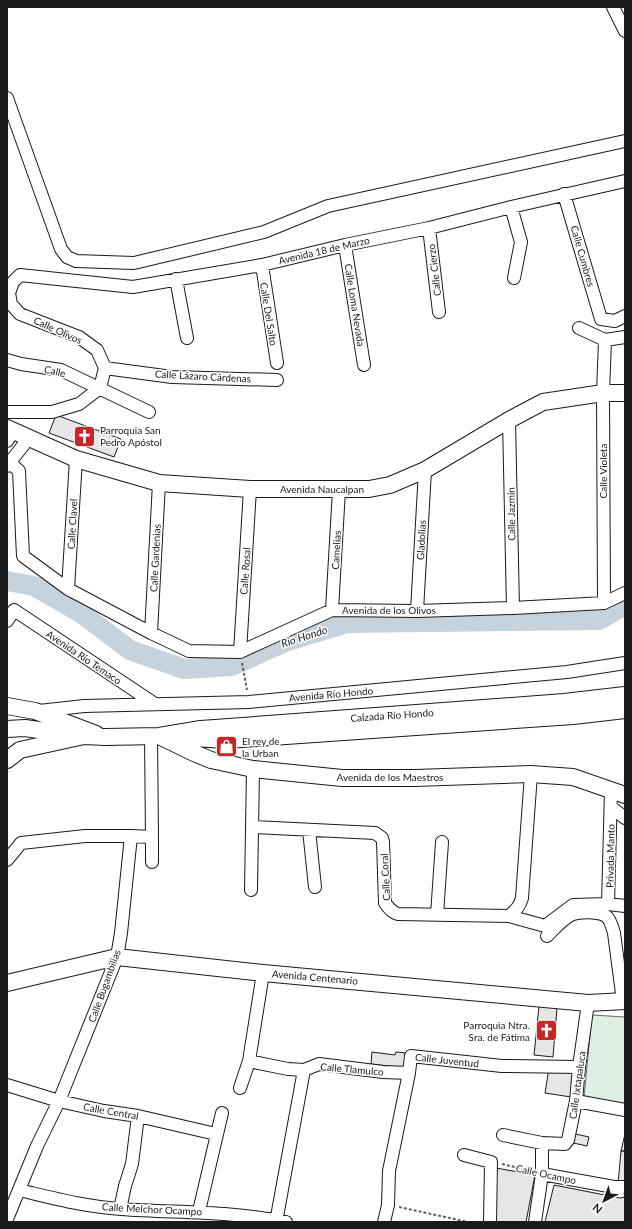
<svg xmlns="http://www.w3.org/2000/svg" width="632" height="1229" font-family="Lato,sans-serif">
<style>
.green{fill:#e0efe3;stroke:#6a6a6a}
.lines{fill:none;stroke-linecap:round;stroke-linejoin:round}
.river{stroke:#c6d2dc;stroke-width:20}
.building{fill:#e6e6e6;stroke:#1a1a1a}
.minor-casing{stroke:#1a1a1a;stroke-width:14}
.major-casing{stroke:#1a1a1a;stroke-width:18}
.path{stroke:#5f5f5f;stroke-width:2;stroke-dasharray:3 2;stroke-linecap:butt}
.minor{stroke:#fff;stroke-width:12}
.major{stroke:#fff;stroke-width:16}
.labels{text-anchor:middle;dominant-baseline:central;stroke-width:3;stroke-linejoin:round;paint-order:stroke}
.street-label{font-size:10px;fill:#1a1a1a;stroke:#fff}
.poi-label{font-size:10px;fill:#1a1a1a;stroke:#fff;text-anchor:start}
.water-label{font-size:11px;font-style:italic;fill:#1a1a1a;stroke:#fff}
</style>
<rect width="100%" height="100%" fill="#fff"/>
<!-- green -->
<path class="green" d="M592,1015L625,1017V1104L584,1097Z"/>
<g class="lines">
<!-- river -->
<path class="river" d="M7,581L34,586L81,613L130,650L184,669L232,666L285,642L347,623L599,620L625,605"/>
</g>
<!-- building -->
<path class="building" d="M56,415L121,439L114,457L49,433Z
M539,1006L557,1008L553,1057L534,1055Z
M372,1052L395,1055L396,1052L406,1053L404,1068L371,1064Z
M549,1068L574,1070L571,1097L545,1093Z
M571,1133L589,1137L587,1146L569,1142Z
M625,1134V1151H621Z
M621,1151H625V1184H618Z
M496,1168L535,1175L526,1222H494Z
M554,1185L620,1198L625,1197V1222H545Z"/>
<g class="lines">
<defs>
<path id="minor" d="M613,7L625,31
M7,98L61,249L67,257L76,261L134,263L264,232L328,206L625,141
M564,194L601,319L615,321L625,316
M511,207L521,242L514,278
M429,228L439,312
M345,245L364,365
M262,265L277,363
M176,279L187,338
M579,328L605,340L625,337
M7,360L21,364L61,370L149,412
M105,368L172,377L277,380
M7,412H52L79,404L100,388L105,368L97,350L79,337L20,314L11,304L9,293L13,282L20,275L133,287L262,265L345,245L429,228L511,207L625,181
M509,420L513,608
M7,441L13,432
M7,460L19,471L23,556L68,589L151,633L189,651L240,652L332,610L417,611L513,608L604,603L625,593
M7,466L29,438
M68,589L76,459
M604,603L603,393L605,340
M332,610L339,490
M417,611L425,470
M7,621L14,610L155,704
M151,633L159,483
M240,652L250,489
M39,711L84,706L249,702L567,672L625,663
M611,807L625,818
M252,827L375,833L382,838L383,842L385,903C389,908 391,912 398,914L509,916L545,926L573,905L608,904L625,906
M309,830L315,887
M152,837V862
M7,860L21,843L85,836H131
M251,890L253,769
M608,904L611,790
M437,915L442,842
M509,916C516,910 520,906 522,898L531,774
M547,936C554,929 561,921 569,916C577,911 598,911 606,916C611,920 612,927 614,933L623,1001
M249,1061L288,1069L304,1070L319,1064L383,1072L409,1073
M7,1085L59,1101L104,1111L138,1116L216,1134
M240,1088L249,1061L263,973
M576,1101L625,1110
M503,1135L542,1143L565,1144L568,1140L576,1101L579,1067L588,1003
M464,1155L491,1162L490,1222
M542,1174L614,1187H625
M19,1190C53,1198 86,1207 121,1209C176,1213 231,1211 286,1222
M120,1209L125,1186L132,1164L138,1116
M199,1211L222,1113
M7,1219L37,1146L59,1101L117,957L121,933L131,836L152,837L151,736
M276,1222L304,1070
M384,1222L388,1205L389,1171L409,1073L411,1056L502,1066L579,1067
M535,1222L542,1174V1143"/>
<path id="major" d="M7,428L76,459L159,483L250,489H369L390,485L425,470L509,420L543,402L603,393H625
M7,706L35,711L96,734
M7,729L25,728L72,735
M159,736L194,753L211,760L253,769L342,778H415L531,774L573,777L625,795
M192,738L227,740L573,716L625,710
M7,760L20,750L84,736L105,737L159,736L201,729L564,702L625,695
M7,983L117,957L263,973L588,1003L625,1001"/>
</defs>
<!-- minor casing -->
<use href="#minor" class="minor-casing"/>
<!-- major casing -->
<use href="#major" class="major-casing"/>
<!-- path -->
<path class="path" d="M242,663L247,690
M502,1164L531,1171
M399,1207L468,1222"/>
<!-- minor -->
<use href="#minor" class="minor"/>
<!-- major -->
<use href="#major" class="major"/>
</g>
<!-- icons -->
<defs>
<symbol id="church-square" viewBox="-11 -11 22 22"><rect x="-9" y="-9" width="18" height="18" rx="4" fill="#c62828" stroke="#fff"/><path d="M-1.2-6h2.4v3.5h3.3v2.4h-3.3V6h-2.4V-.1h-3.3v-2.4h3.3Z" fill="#fff"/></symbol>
<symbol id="shop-square" viewBox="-11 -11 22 22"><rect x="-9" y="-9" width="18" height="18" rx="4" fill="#c62828" stroke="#fff"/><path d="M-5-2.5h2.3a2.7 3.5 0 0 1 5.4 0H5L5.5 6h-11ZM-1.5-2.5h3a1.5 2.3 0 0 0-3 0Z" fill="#fff"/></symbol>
</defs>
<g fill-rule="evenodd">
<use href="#church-square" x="72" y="424" width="25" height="25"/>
<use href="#shop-square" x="214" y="734" width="25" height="25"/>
<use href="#church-square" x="534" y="1018" width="25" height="25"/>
</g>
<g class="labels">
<!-- street labels -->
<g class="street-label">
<text transform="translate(324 250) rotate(-13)">Avenida 18 de Marzo</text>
<text transform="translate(583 256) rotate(74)">Calle Cumbres</text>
<text transform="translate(434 270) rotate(-97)">Calle Cierzo</text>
<text transform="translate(355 305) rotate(81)">Calle Loma Nevada</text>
<text transform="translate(269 314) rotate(81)">Calle Del Salto</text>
<text transform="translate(58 330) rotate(24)">Calle Olivos</text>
<text transform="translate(55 371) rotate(13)">Calle</text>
<text transform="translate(203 376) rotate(3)">Calle Lázaro Cárdenas</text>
<text transform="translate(603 471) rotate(-90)">Calle Violeta</text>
<text x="322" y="489">Avenida Naucalpan</text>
<text transform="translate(511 514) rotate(-91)">Calle Jazmín</text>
<text transform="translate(72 524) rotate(-87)">Calle Clavel</text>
<text transform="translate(421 540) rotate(-87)">Gladolias</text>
<text transform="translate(336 550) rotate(-87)">Camelias</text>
<text transform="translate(155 558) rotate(-87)">Calle Gardenias</text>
<text transform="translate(245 571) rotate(-86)">Calle Rosal</text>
<text x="389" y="610">Avenida de los Olivos</text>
<text transform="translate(84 657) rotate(34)">Avenida Río Temaco</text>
<text transform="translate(331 694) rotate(-5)">Avenida Río Hondo</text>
<text transform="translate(392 715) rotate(-4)">Calzada Río Hondo</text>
<text x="390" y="777">Avenida de los Maestros</text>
<text transform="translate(610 856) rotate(-89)">Privada Manto</text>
<text transform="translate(385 877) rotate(-93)">Calle Coral</text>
<text transform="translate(315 977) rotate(5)">Avenida Centenario</text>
<text transform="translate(104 986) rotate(-70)">Calle Bugambilias</text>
<text transform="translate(447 1060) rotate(6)">Calle Juventud</text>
<text transform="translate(352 1069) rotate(5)">Calle Tlamulco</text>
<text transform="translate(577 1085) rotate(-82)">Calle Ixtapaluca</text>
<text transform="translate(111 1111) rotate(10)">Calle Central</text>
<text transform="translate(546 1174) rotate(12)">Calle Ocampo</text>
<text transform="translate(152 1209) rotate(3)">Calle Melchor Ocampo</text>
</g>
<!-- poi labels -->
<g class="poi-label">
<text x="100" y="430">Parroquia San<tspan x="100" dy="12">Pedro Apóstol</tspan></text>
<text x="242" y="741">El rey de<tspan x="242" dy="12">la Urban</tspan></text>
<text x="530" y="1025" text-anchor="end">Parroquia Ntra.<tspan x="530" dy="12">Sra. de Fátima</tspan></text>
</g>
<!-- water labels -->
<g class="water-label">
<text transform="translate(304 636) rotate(-18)">Rio Hondo</text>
</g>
</g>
<!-- border -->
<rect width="632" height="1229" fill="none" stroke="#1a1a1a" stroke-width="16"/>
<!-- north arrow -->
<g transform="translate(604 1201) rotate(221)" stroke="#ffffff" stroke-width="3" paint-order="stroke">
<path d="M0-3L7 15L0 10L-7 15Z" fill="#1a1a1a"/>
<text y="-6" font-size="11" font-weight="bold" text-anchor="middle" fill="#1a1a1a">N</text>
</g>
</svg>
